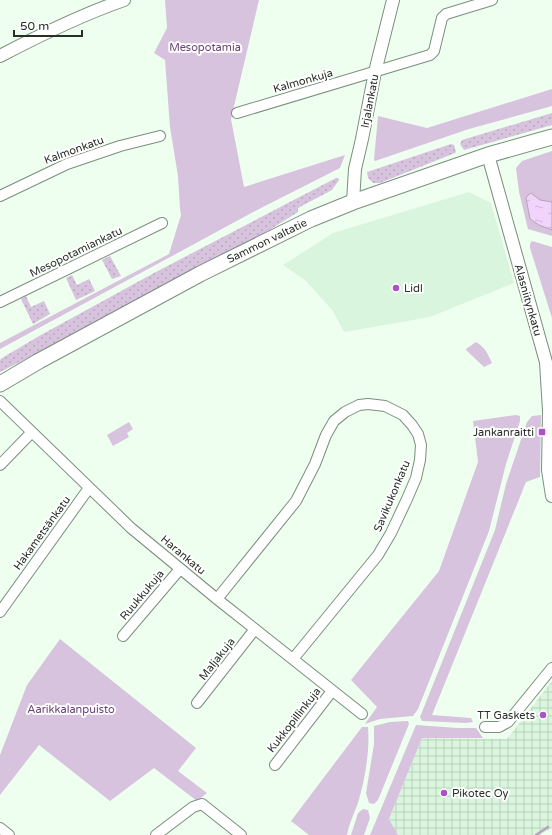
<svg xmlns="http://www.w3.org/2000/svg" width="552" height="835" font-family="'Varela Round',sans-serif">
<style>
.built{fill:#d9f5dd}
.industrial{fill:url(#industrial-grid)}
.grass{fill:url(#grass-dots)}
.park{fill:#d7c3dd}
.water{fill:url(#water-ripples);stroke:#b5a2bc}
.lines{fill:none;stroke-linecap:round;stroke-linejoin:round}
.stream{stroke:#b5a2bc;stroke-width:2.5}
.minor-casing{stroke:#7b8f7e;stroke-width:12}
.tertiary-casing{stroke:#7b8f7e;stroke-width:14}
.primary-casing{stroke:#7b8f7e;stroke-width:17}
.minor{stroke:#fff;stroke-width:10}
.tertiary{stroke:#fff;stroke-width:12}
.primary{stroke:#fff;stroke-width:15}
.poi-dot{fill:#a954c2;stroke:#fff;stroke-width:1.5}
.labels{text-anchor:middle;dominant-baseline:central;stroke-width:4;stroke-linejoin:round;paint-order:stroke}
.park-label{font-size:11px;fill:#6a4376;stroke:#fff}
.street-label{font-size:11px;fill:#272f28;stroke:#fff}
.poi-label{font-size:11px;fill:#272f28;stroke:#fff;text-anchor:start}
</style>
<defs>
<pattern id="industrial-grid" width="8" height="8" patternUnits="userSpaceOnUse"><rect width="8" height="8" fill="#d9f5dd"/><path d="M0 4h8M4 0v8" fill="none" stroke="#bad2be"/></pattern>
<pattern id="grass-dots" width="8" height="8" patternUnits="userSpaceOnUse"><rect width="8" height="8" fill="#d7c3dd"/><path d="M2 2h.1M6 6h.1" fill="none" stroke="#b9a8be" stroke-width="1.8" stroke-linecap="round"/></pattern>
<pattern id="water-ripples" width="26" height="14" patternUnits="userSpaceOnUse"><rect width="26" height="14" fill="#f2d3fc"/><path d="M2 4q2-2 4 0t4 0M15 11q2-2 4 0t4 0" fill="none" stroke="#d0b5d8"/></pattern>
</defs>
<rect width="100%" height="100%" fill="#eefff0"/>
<!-- built -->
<path class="built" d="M469,192L491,203L514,283L430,317L344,332L333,311L306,281L283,265L333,233Z"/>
<!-- industrial -->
<path class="industrial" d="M552,681V828L540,835H398L389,819L422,738L507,739Z"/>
<!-- grass -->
<path class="grass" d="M552,113V125L464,150L460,144L462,140Z
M451,144L454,145L456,152L455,153L380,183H373L368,178L367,172Z
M336,178H338L339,180L332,190L298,208V212L263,234L46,349L0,372V360L2,358L39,336L154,273Z
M110,256L121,276L112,279L102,260Z
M72,275L77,285L89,279L95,291L76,300L66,278Z
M26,296L31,307L44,301L50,314L33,324L21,299Z"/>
<!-- park -->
<path class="park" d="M165,0H259L231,119L244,187L345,155L340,168L259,209L0,349V343L169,254L181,215L180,209L178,176L170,127L165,60L154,53L167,28Z
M552,89V106L469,129L375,161L374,160L378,116L427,128Z
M552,151V236L528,229L519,192L516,168L522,161Z
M532,241L552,247V318L530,248V244Z
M476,342C485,347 488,354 492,363L484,367L467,351L466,349Z
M516,415L520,416V421L506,464L489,531L418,709L413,716L380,719L365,724L377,707L351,680L439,571L478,462L473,421Z
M541,415L540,477L526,482L432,715L471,718L473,722L466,723L422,721L420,717L495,530L506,484L527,422L532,416Z
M129,422L133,429L127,433L129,437L113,446L107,435Z
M60,639L196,748L178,771L207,793L197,801L154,768L110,801L39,745L0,795V755L27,685Z
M408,721L409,724L378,800L374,804L369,803L366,793L367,787L374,744V726L390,722Z
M416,725L458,728H476L483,738H422L389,819L398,835H370Z
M362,727H368C370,751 365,779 358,803C354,814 349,824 347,835H309L291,821Z
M363,809L368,810L370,818L364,835H351L358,813Z"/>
<!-- water -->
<path class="water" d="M531,193L540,200L552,202V230L539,225L530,219L526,198L528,195Z"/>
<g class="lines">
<!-- stream -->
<path class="stream" d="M536,835L548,827"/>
<defs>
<path id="minor" d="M237,113L430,55L434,51L442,18L446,14L492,0
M0,196L67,164L120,146L160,136
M0,302L162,223
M0,401L131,528L217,599L362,714
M0,465L32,432
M217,599L296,501L315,464L326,435L334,421L345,412L359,405L368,404L385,406L403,415L412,425L418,434L421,445L420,460L416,478L407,499L391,533L378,555L293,659
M0,612L89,488
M123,636L180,569
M197,703L255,629
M485,727H499L508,722L552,668
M275,765L332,691
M0,828L9,835
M156,835L193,807L202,804L241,835"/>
<path id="tertiary" d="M0,56C40,35 81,15 124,0
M488,155L546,362L549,411L548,470L552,496
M353,202L355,169L362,139L375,72L393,0"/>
<path id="primary" d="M0,384L39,361L200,274L311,219L353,202L488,155L552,137"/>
</defs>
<!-- minor casing -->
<use href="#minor" class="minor-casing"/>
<!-- tertiary casing -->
<use href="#tertiary" class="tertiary-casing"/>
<!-- primary casing -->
<use href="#primary" class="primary-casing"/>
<!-- minor -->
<use href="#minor" class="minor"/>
<!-- tertiary -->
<use href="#tertiary" class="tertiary"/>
<!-- primary -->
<use href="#primary" class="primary"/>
</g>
<!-- markers -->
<g class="poi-dot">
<circle cx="396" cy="288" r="4"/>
<rect x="538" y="428" width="8" height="8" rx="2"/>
<circle cx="543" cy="715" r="4"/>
<circle cx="444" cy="793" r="4"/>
</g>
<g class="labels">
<!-- park labels -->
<g class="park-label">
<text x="205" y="47">Mesopotamia</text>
<text x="71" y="709">Aarikkalanpuisto</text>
</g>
<!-- street labels -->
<g class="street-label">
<text transform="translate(303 81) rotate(-16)">Kalmonkuja</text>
<text transform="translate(370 101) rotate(-79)">Irjalankatu</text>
<text transform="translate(74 150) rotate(-20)">Kalmonkatu</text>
<text transform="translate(267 241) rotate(-26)">Sammon valtatie</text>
<text transform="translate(76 252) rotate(-26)">Mesopotamiankatu</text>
<text transform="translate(528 300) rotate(74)">Alasniitynkatu</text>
<text transform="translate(392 496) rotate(-67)">Savikukonkatu</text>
<text transform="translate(42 533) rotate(-54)">Hakametsänkatu</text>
<text transform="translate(183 555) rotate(40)">Harankatu</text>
<text transform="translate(142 595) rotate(-50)">Ruukkukuja</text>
<text transform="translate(217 659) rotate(-52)">Maljakuja</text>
<text transform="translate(294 720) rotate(-52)">Kukkopillinkuja</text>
</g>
<!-- poi labels -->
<g class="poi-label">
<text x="404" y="288">Lidl</text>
<text x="534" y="432" text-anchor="end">Jankanraitti</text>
<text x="535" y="715" text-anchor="end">TT Gaskets</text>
<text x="452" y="793">Pikotec Oy</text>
</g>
</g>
<!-- scale -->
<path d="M14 30v6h68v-6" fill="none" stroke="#272f28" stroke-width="2"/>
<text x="20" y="30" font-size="12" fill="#272f28" stroke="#ffffff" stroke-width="3" paint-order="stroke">50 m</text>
</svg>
